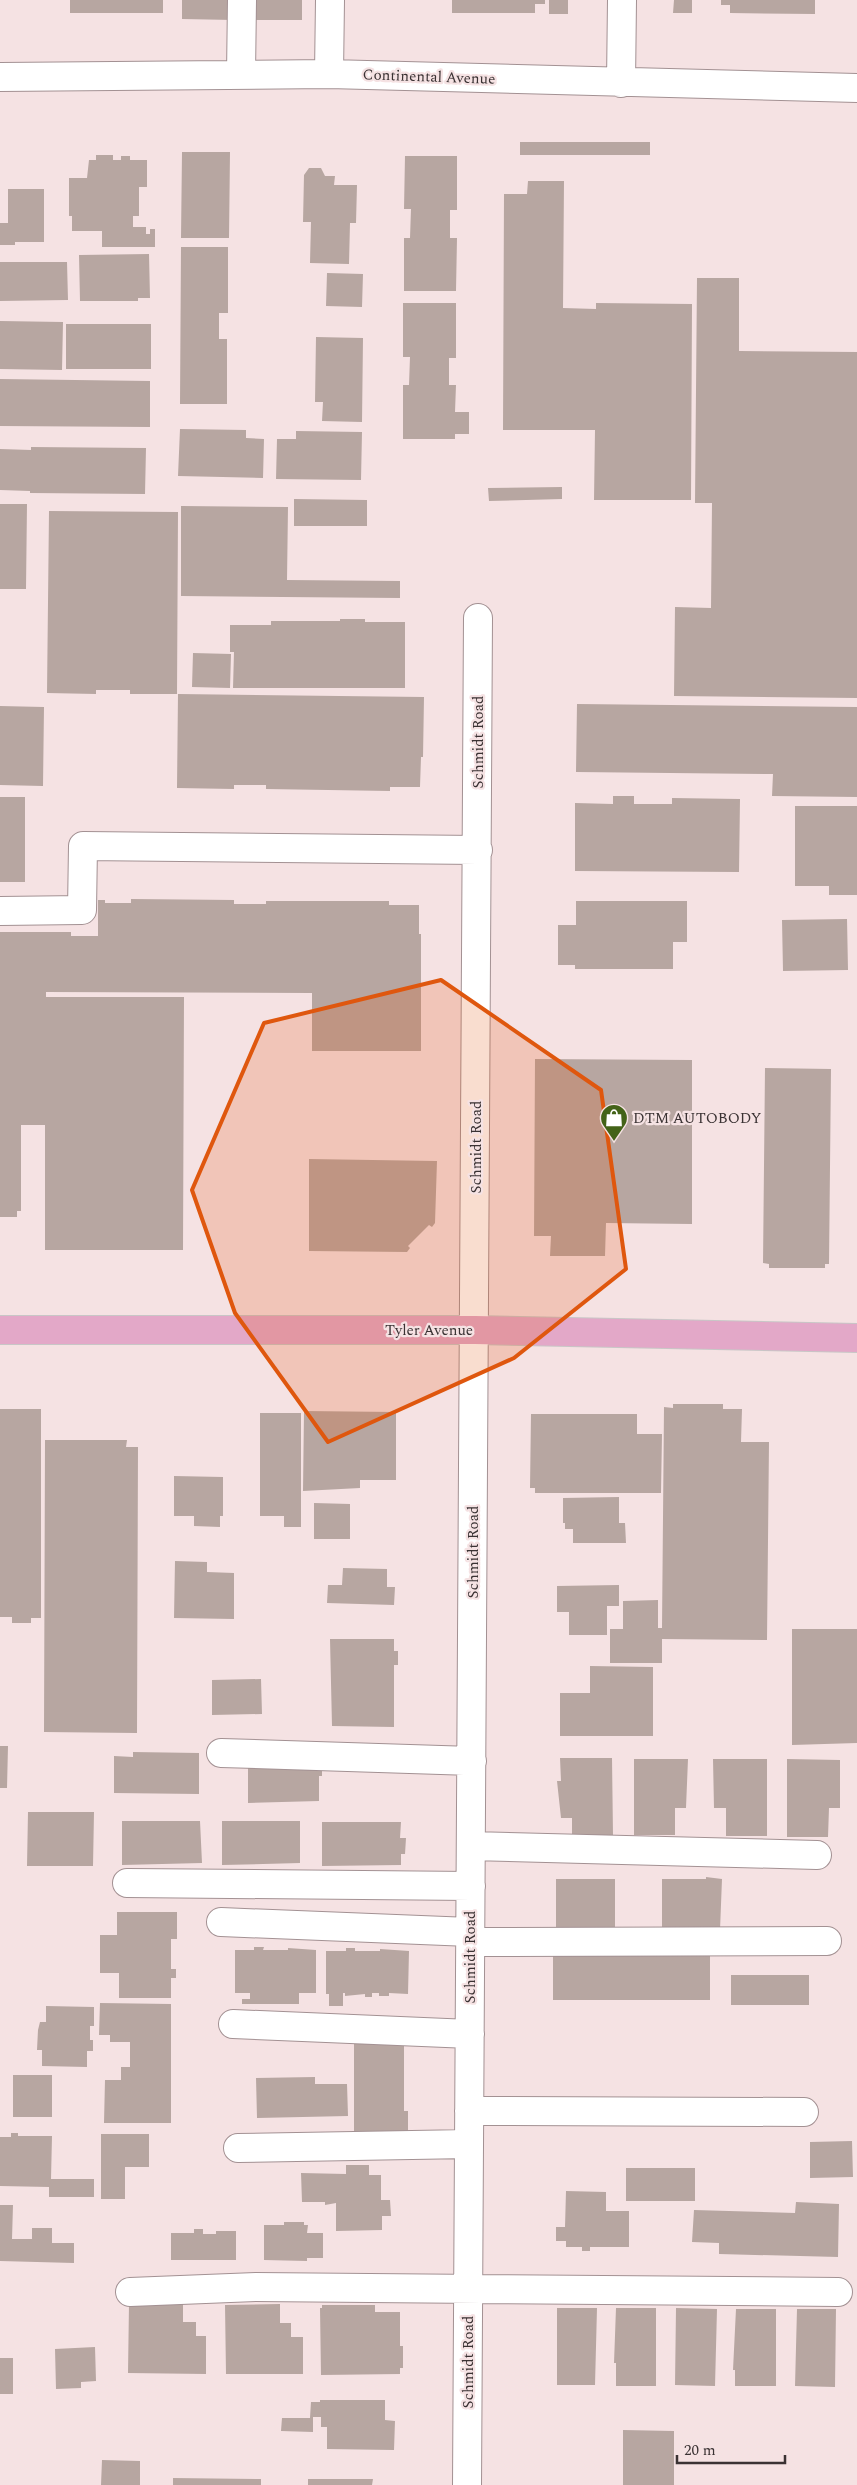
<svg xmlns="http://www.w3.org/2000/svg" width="857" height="2485" font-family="Spectral,serif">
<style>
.building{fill:#b7a6a1}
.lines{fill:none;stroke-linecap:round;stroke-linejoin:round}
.minor-casing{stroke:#a39193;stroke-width:30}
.major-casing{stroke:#c8c6c6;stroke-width:30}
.minor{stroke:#fff;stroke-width:28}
.major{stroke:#e3a8c8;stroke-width:28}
.marked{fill:#df570e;fill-opacity:0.2;stroke:#df570e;stroke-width:4;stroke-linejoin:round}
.labels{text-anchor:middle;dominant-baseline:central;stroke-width:4.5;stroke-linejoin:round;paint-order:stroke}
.street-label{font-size:15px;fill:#3a3233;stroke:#f5e2e3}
.poi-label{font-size:15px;fill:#3a3233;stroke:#f5e2e3;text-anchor:start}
</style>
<rect width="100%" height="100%" fill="#f5e2e3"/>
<!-- building -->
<path class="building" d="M70,0H163V13H70Z
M182,0H233V20L182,19Z
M251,0H302V20H250Z
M452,0H545V4H535V13H452Z
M549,0H568V14H549Z
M674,0H692V13H673Z
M721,0H815V14L730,13V5H721Z
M520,142H650V155H520Z
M182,152H230L229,238H181Z
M96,155H113V160H121V156H130V160H147V187H139V216H133V227H146V234H150V229H155V247H102V231H72V216H69V178H87L89,160H96Z
M405,156H457V210H450V238H457L456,291H404V238H410L411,209H404Z
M309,168H321L325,176H335L334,185H357L356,223H350L349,264L310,263L311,222H303L304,175Z
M528,181H564L563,308L596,309V303L692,304L691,500H594L595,430H503L504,194H527Z
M8,189H44V242H15V245H0V223H8Z
M181,247H228V313H219V339H227V404H180Z
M149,254L150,298H138V301H80L79,255Z
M0,262H67L68,300L0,301Z
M327,273L363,274L362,307L326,306Z
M697,278H739V351L857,352V698L674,696L675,607L711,608L712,503H695Z
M403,303H456V358H449V385H456L455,412H469V434H455V439H403V385H409L410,357H403Z
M0,321L63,322L62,370L0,369Z
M66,324H151V369H66Z
M316,337L363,338L362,422L322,421L323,402H315Z
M0,379L150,381V427L0,426Z
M180,429L246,430V438L264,439L263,478L178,476Z
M296,431L362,432L361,480L276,479L277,439H296Z
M31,447L146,448L145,494L30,493V491L0,490V449L31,450Z
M562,487V499L489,501L488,488Z
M294,499L367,500V526H294Z
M0,504H27L26,589H0Z
M181,506L288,507L287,580L400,581V598L181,596Z
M49,511L178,512L177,694H130V690H96V694L47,693Z
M340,619H365V622H405V688H233L234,652H230V625H271V621H340Z
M193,653L231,654L230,688L192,687Z
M178,694L424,697L423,757H421L420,787H390V791L266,789V785H234V789L177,788Z
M577,704L857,707V797L772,796L773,774L576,772Z
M0,706L44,707L43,786L0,785Z
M613,796H634V804H672V798L740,799L739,872L575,871V803L613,804Z
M0,797H25V882H0Z
M795,806H857V895H829V886H795Z
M131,899L234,900V904H266V901H389V905H419V934H421V1051H312V993L46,992V997H184L183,1250H45V1125H21V1211H17V1217H0V932H71V936H98V900H105V903H131Z
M576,901H687V942H673V969H575V965H558V925H576Z
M847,919L848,970L783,971L782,920Z
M535,1059L692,1060V1224L606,1223L605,1256H550L551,1236H534Z
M765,1068L831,1069L829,1264H825V1268H769V1264L763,1263Z
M309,1159L437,1161L435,1223L432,1227L429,1225L408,1246L410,1248L407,1252L309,1251Z
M673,1404H723V1409H742L741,1442H769L767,1640L662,1639V1663H610V1629H623V1601L658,1600V1628H662L664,1407L673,1408Z
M0,1409H41V1618H31V1623H12V1617H0Z
M304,1411L396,1412V1480H360V1488L303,1491Z
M260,1413H301V1527H284V1516H260Z
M531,1414H637V1434H662L661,1493H535V1488H530Z
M45,1440H127L126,1447H138L137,1733L44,1732Z
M174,1476L223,1477V1516H220V1527L194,1526V1516H174Z
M619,1497V1523H625L626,1543H573V1529H565V1523H563V1498Z
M314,1503L350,1504V1539H314Z
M175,1561L207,1562V1572L234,1573V1619L174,1618Z
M343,1568L387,1569V1587H395L394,1605L327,1603L328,1585H342Z
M619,1585V1606H607V1635H569V1612H557V1586Z
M792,1629H857V1743L792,1745Z
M330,1639H394V1651H398V1665H394V1727L332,1726Z
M590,1666L653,1667V1736H560V1693H590Z
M261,1679L262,1714L212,1715V1680Z
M0,1746H8L7,1788H0Z
M133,1752L199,1753V1794L114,1793V1756L133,1757Z
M560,1758H612L613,1835H572V1818H561L557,1781H561Z
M634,1759H688L686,1808H675V1835H634Z
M713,1759H767V1836H726V1808H714Z
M787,1759L840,1760V1808H829L828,1837H787Z
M248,1760L322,1768V1776H319V1801L248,1803Z
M28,1812H94L93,1866H27Z
M122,1821H200L202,1863L122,1865Z
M222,1821H300V1863L222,1865Z
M322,1822H401L400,1838H406L405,1854H401V1865L322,1866Z
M706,1877L722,1879L720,1930H662V1879H706Z
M556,1879H615V1930H556Z
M117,1912H177V1939H171V1969H176V1978H171V1998H119V1973H100V1935H117Z
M254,1947H264L263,1950H288V1948L316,1950V1993H299V2004H242V1999H250V1993H235V1950H254Z
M346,1948H355V1951H380V1949L409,1951L408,1994L389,1993V1996H379V1993H372V1997H365V1994L345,1996V1993H343V2006H329V1994H326V1951H346Z
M553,1956H710V2000H553Z
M731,1975H809V2005H731Z
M100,2003L171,2004V2123H104L105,2080H121V2067H130V2042H110V2035H99Z
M46,2006L94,2007V2026H90V2040H93V2051H87V2067L42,2066V2050H37L38,2030L40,2022H46Z
M354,2042H404V2111H408V2135H354Z
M13,2075H52V2117H13Z
M315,2077V2084H347L348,2116L257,2118L256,2078Z
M11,2133H18V2136H52L51,2179H94V2197H49V2187L0,2186V2137H11Z
M101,2134H149V2167H125V2199H101Z
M852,2141L853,2177L810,2178V2142Z
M346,2165H369V2175H381V2200H390L391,2216H382V2230L336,2231V2203L325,2205V2202H302L301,2173L346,2174Z
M626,2168H695V2201H626Z
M566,2191L606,2192V2211H629V2247H590V2251H582V2247H566V2241H556V2227H565Z
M796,2202L839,2204L838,2257L719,2254V2243L692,2242L694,2210L795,2213Z
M0,2205H13L12,2239H32V2228H52V2243H74V2263L0,2261Z
M284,2222H304V2225H308L307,2233H323V2258H307V2261L264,2260V2225H284Z
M194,2229H203V2234H216V2231H236V2260H171V2233H194Z
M129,2304H183V2322H196V2336H206V2374L128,2373Z
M280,2304V2323H291V2337H303V2374H226L225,2305Z
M322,2305H375V2312H400V2346H403V2368H400V2374L321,2375L320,2308H322Z
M557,2308H597L595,2385H557Z
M616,2308H656V2386H616V2363H614Z
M676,2308L717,2309L715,2386L675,2385Z
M736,2309H776V2386H735V2370H733Z
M797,2309H836L835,2387L795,2386Z
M95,2347L96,2381L81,2382V2388L56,2389L55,2349Z
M0,2358H13V2394H0Z
M320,2400H385V2420L395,2421L394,2450L327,2449V2427H321V2417H313V2432L281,2431L282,2418H310L311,2402H320Z
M623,2430L674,2431V2485H623Z
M102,2460L140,2461V2485H101Z
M173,2478L261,2479V2485H173Z
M308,2479H373L372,2485H308Z"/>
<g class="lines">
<defs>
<path id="minor" d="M241,74L242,0
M329,74L330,0
M0,77L329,74L857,88
M621,83L622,0
M0,911L82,910L83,846L478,850
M221,1753L472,1761
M471,1846L817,1855
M127,1883L471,1886
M221,1922L470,1932
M470,1942L827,1941
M233,2024L470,2034
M469,2111L804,2112
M238,2148L469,2144
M130,2292L256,2287L838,2292
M467,2485L478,618"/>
<path id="major" d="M0,1330H475L857,1338"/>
</defs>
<!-- minor casing -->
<use href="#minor" class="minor-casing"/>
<!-- major casing -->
<use href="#major" class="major-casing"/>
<!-- minor -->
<use href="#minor" class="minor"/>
<!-- major -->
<use href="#major" class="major"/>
</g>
<!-- marked area -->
<path class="marked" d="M441,980L601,1090L626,1269L514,1358L328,1442L235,1313L192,1190L264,1023Z"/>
<!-- icons -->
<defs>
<symbol id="shop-pin" viewBox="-11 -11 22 30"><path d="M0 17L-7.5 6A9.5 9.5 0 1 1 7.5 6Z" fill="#436318" stroke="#f5e2e3"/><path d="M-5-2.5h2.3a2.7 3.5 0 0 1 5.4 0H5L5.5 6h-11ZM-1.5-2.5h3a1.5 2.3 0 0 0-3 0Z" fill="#fff"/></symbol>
</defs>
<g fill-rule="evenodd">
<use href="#shop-pin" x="598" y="1102" width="32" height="43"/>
</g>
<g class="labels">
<!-- street labels -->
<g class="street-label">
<text transform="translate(429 77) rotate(2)">Continental Avenue</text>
<text transform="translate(478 742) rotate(-90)">Schmidt Road</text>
<text transform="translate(476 1147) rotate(-90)">Schmidt Road</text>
<text x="429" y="1330">Tyler Avenue</text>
<text transform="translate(473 1552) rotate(-90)">Schmidt Road</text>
<text transform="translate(470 1957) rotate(-90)">Schmidt Road</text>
<text transform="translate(468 2362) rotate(-90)">Schmidt Road</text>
</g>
<!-- poi labels -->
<g class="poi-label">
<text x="633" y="1118">DTM AUTOBODY</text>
</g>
</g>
<!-- scale -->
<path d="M677 2455v8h108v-8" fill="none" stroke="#3a3233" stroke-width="2.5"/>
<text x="684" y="2455" font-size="15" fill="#3a3233" stroke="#f5e2e3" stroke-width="4" paint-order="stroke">20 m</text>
</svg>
